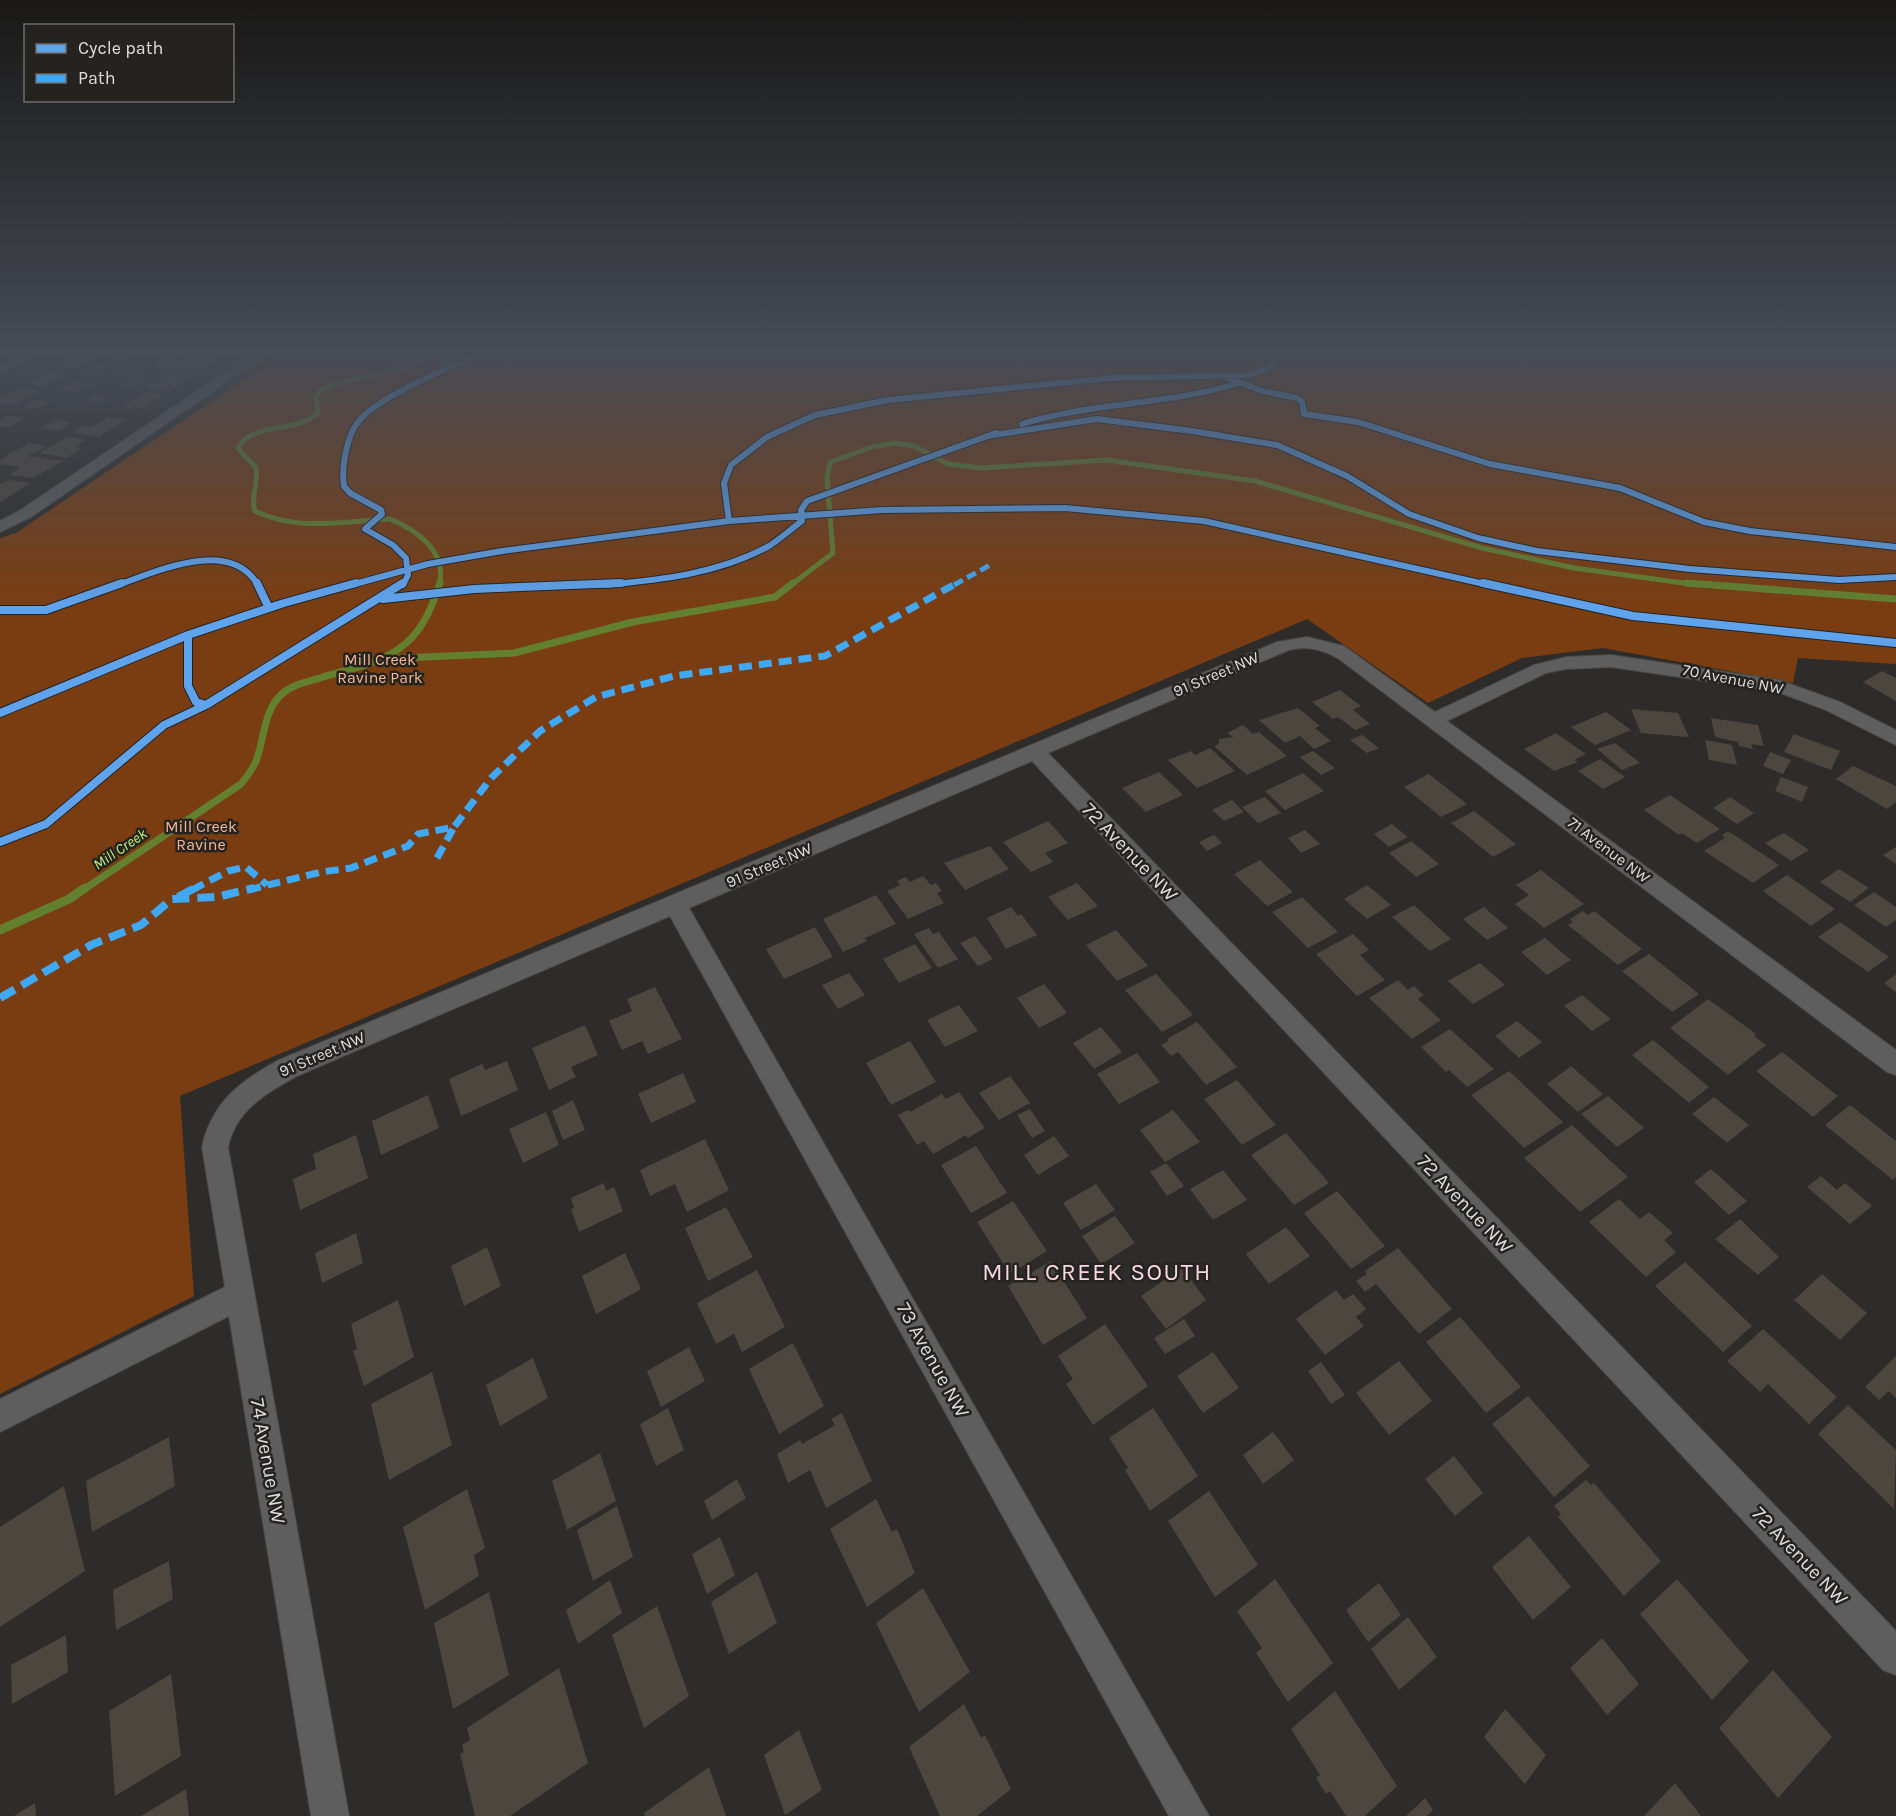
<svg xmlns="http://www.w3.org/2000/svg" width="1896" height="1816" font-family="Karla,sans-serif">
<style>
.green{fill:#7a3d12}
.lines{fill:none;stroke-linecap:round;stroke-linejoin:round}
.stream-far2{stroke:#63802f;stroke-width:5}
.stream-far1{stroke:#63802f;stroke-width:7}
.stream{stroke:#63802f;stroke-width:9}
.building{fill:#4c463e}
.minor-casing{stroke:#494847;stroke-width:2}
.minor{fill:#5e5e5e;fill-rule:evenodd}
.quiet-far2{stroke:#3fa9f5;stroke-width:5;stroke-dasharray:10 5;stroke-linecap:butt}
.quiet-far1{stroke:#3fa9f5;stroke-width:7;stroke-dasharray:13 7;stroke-linecap:butt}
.quiet{stroke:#3fa9f5;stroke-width:8;stroke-dasharray:17 8;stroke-linecap:butt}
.cycleway-far1-casing{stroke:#242320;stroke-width:8}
.cycleway-casing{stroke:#242320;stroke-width:10}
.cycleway-far1{stroke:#60a3ed;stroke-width:6}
.cycleway{stroke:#60a3ed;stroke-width:8}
.labels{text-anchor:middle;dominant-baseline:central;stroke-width:5;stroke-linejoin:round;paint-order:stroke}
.far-water-label{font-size:15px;font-style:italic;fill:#c4f17d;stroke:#242320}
.park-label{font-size:16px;fill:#f7b691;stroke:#242320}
.street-label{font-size:16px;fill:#dfdedc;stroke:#242320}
.near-street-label{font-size:20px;fill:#dfdedc;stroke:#242320}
.near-quarter-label{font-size:24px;letter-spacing:1.5px;fill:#f9d8e4;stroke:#242320}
</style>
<rect width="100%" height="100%" fill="#2d2c2a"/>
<!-- green -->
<path class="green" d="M285,352H1896V664L1798,658L1793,683L1603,648L1522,658L1428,703L1307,619L180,1096L194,1296L0,1394V538L16,533Z"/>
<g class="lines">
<!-- stream-far2 -->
<path class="stream-far2" d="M430,352L403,368L331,385L320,391L316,398L318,413C294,434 256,421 238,447C242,456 255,464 256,468C259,482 250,496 255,511C298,532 344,521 390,519C417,530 448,552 439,585
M791,585L833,553L827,478L830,462L872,447L895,443L914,446L948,464L981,468L1107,460L1255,481L1482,548L1574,568L1698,585"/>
<!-- stream-far1 -->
<path class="stream-far1" d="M1687,583L1896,599
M380,659L514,653L633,622L775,597L793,583
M83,890L241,784C247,777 252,770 256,761C265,738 263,710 283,693C295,683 312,681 326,676C390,659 419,651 440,583"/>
<!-- stream -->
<path class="stream" d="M0,930L69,899L85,888"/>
</g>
<!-- building -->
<path class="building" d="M117,352H135L125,358L110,357Z
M76,355L98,357L77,370L62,368L68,365L61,364Z
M194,357L219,360L198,375L151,369L166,359L187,361Z
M96,363L112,365L97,374L81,372Z
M47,371L67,374L46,386L26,384Z
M167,374L193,377L169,391L144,388Z
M133,377L149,379L134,388L118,386Z
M75,381L92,384L77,392L60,390Z
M21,388L41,390L16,405L0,403V398Z
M145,392L165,394L143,409L122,407Z
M104,394L106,400L92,403L91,397Z
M34,400L51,401L40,409L24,407Z
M5,416L25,417L10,427H0V419Z
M108,417L126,420L99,437L73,432L83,426L91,427Z
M56,419L70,423L58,431L41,428Z
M68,437L85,440L75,447L83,448L67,458L40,453Z
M29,443L46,446L34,454L29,453L26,455H30L28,456L63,461L33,478L9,475L21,467L0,464V460L15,451L23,452L17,450Z
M9,480L31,483L0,502V484Z
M1882,671L1896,678V701L1863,682Z
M1340,690L1361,706L1353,710L1370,724L1355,730L1338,717L1333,719L1312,702Z
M1298,708L1320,726L1315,728L1331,741L1314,749L1300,736L1285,743L1259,720Z
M1631,709L1678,713L1689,737L1641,733Z
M1606,712L1631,730L1595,745L1571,727Z
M1711,718L1758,725L1764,746L1751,744L1753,749L1739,746L1738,742L1715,737Z
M1243,725L1253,734L1259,732L1287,756L1247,775L1214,746L1219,744V739L1233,737L1227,733Z
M1556,733L1586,754L1574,760L1578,762L1554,771L1524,749Z
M1794,734L1840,751L1831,770L1784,752Z
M1362,735L1379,748L1367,753L1350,740Z
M1705,740L1732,745L1737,765L1709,760Z
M1615,743L1640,763L1622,770L1597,749Z
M1210,748L1235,771L1197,788L1168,760L1191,751L1195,755Z
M1313,751L1335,768L1321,775L1300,757Z
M1770,752L1791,760L1783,774L1763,766Z
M1600,759L1625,777L1603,789L1578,771Z
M1853,766L1896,786V802L1887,809L1836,779Z
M1159,772L1183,795L1146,812L1122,788Z
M1303,773L1324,791L1285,810L1265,791Z
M1429,774L1467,804L1441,817L1404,787Z
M1781,777L1808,787L1802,802L1775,791Z
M1670,795L1720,829L1697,843L1682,833L1679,835L1644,810Z
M1265,797L1281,813L1258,823L1242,807Z
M1730,797L1754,813L1737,824L1713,808Z
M1232,800L1244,812L1224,821L1212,810Z
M1474,811L1516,844L1493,857L1451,823Z
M1048,821L1068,843L1045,853L1053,862L1031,872L1003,842Z
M1392,824L1408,837L1389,847L1374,834Z
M1305,830L1320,844L1301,853L1288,838Z
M1727,832L1731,833L1779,865L1753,883L1704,851L1725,838L1722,835Z
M1784,833L1809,850L1791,861L1765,843Z
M1214,835L1222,843L1207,851L1199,842Z
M1411,841L1439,864L1416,877L1389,853Z
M990,846L1009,869L965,890L944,863Z
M1896,847V864L1883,855Z
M1260,860L1293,892L1267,906L1234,874Z
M1839,869L1869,888L1850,902L1820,882Z
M1541,870L1584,904L1544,928L1515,904L1529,895L1516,885Z
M1787,875L1835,909L1811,926L1763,891Z
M923,876L931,885L936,883L942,891L937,893L944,903L908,919L887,891L900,885L897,881L906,877L910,882Z
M1077,883L1098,906L1068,920L1048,897Z
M1367,885L1391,905L1367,919L1344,899Z
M1874,892L1896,907V920L1886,927L1854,905Z
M876,895L896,924L865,938L867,941L843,952L823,919Z
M1302,897L1338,932L1308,948L1272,912Z
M1414,905L1451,939L1430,951L1392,917Z
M1011,907L1018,916L1021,914L1037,935L1006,949L987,918Z
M1484,907L1508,928L1487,940L1463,919Z
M1583,911L1588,915L1594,911L1642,949L1618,965L1568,925L1573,922L1570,919Z
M1840,922L1889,957L1868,972L1818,937Z
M815,927L833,957L784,979L766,949Z
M929,928L933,934L939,932L958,959L938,968L914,934Z
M1116,930L1148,966L1117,981L1086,945Z
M1353,934L1369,950L1360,955L1385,980L1357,996L1316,954Z
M975,936L993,959L978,966L960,943Z
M1545,938L1571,960L1547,975L1521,952Z
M915,944L932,968L899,983L883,959Z
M1649,954L1699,994L1672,1012L1622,971Z
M1480,963L1505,985L1473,1004L1448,981Z
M849,973L865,995L838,1009L822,985Z
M1156,974L1193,1015L1162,1032L1125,990Z
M1896,974V992L1884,983Z
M1398,980L1408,990L1414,986L1424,995L1418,999L1441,1020L1412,1039L1369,998Z
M1044,984L1067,1013L1039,1028L1017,998Z
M655,987L682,1039L648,1054L642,1041L622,1050L609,1021L632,1011L627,999Z
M1582,995L1611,1019L1592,1031L1564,1006Z
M1708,999L1756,1034L1754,1036L1766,1045L1728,1075L1670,1028Z
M959,1005L978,1031L945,1047L927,1020Z
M1517,1021L1542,1042L1519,1058L1495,1036Z
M1197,1022L1237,1067L1206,1085L1178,1052L1171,1056L1161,1045L1169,1041L1167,1039Z
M585,1025L598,1055L571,1067L576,1077L549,1090L532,1048Z
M1101,1027L1122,1052L1094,1069L1073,1043Z
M1450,1029L1494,1069L1467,1087L1449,1070L1446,1072L1421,1047Z
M1653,1040L1709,1087L1689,1103L1632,1055Z
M910,1041L936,1082L891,1105L866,1063Z
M1782,1052L1838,1096L1813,1117L1756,1071Z
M1137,1053L1160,1082L1119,1104L1097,1074Z
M507,1061L518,1090L461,1116L449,1079L482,1064L485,1070Z
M1571,1066L1603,1094L1578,1112L1547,1084Z
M1509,1071L1563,1122L1524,1148L1471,1095Z
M683,1073L696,1102L651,1123L638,1094Z
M1010,1076L1030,1103L999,1120L979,1093Z
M1237,1080L1276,1125L1242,1145L1204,1099Z
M959,1092L985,1128L968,1138L966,1135L933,1154L924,1141L917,1145L898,1115L908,1110L910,1112L942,1094L946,1099Z
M428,1095L439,1128L381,1155L372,1121Z
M1608,1096L1644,1128L1617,1147L1581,1114Z
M1714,1097L1749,1125L1727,1143L1692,1114Z
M573,1100L585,1130L563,1140L552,1111Z
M1850,1105L1896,1141V1177L1893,1180L1825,1125Z
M1030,1109L1045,1131L1032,1138L1017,1115Z
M1173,1110L1200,1142L1165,1162L1140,1130Z
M546,1112L559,1145L523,1163L509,1129Z
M1572,1125L1628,1177L1580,1212L1524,1158Z
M1286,1133L1329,1183L1294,1205L1251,1155Z
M356,1135L368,1178L300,1210L293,1179L316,1169L313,1154Z
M1054,1136L1069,1156L1038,1175L1024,1155Z
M705,1139L729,1190L687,1212L675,1184L650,1196L640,1170Z
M976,1146L1007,1193L971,1213L941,1165Z
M1166,1163L1184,1186L1167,1196L1150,1172Z
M1711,1169L1747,1201L1729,1215L1694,1182Z
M1223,1170L1247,1200L1213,1220L1190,1189Z
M1821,1176L1837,1190L1845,1183L1872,1206L1850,1224L1807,1187Z
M604,1183L606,1191L614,1187L623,1211L579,1232L571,1209L574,1208L571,1198Z
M1096,1184L1115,1210L1081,1230L1063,1203Z
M1337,1191L1385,1246L1351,1269L1304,1213Z
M1619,1199L1640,1219L1649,1212L1673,1233L1664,1240L1676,1252L1646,1277L1589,1222Z
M1013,1201L1047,1251L1010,1274L977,1222Z
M726,1207L753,1257L708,1281L685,1228Z
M1115,1216L1135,1243L1101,1264L1082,1236Z
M1740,1219L1779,1257L1758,1275L1715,1239Z
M1286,1227L1310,1256L1269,1284L1246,1254Z
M356,1233L363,1263L322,1283L315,1253Z
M487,1247L501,1286L464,1306L451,1266Z
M1398,1248L1452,1309L1419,1334L1376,1284L1365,1292L1356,1281L1367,1274L1365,1271Z
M625,1253L641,1289L596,1314L582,1276Z
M1051,1261L1087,1318L1043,1345L1008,1286Z
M1685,1262L1752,1326L1723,1352L1655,1286Z
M1182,1268L1206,1300L1166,1329L1141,1296Z
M757,1270L785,1327L742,1352L734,1334L716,1344L697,1303Z
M1822,1274L1867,1313L1840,1340L1794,1300Z
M1336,1290L1344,1300L1353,1294L1366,1309L1356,1317L1364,1326L1325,1355L1296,1319Z
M398,1300L414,1357L364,1386L353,1351L357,1349L351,1324Z
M1460,1317L1521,1387L1486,1413L1426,1342Z
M1184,1319L1195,1336L1165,1354L1154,1338Z
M1105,1324L1148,1386L1093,1425L1066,1384L1073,1379L1058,1356Z
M1763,1329L1837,1397L1809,1424L1768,1384L1760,1392L1727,1361Z
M793,1343L824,1406L779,1434L749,1369Z
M689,1347L705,1381L661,1407L647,1371Z
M1213,1352L1239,1388L1203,1413L1177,1376Z
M1896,1356V1398L1889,1391L1879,1400L1865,1387Z
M533,1358L548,1398L500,1426L486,1385Z
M1399,1361L1432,1401L1389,1435L1356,1393Z
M1321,1362L1345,1395L1331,1404L1308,1371Z
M432,1372L452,1445L389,1480L371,1404Z
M1528,1396L1590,1466L1554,1497L1492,1424Z
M1848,1405L1896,1450L1894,1509L1818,1434Z
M668,1408L684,1450L656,1466L640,1424Z
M1153,1408L1198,1476L1150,1511L1125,1470L1128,1468L1109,1438Z
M842,1413L872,1481L826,1508L810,1470L788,1483L777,1454L800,1440L802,1444L835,1425L831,1419Z
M1273,1432L1294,1460L1263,1484L1243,1455Z
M169,1437L175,1486L92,1532L86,1481Z
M600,1453L616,1501L567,1530L552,1481Z
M1454,1456L1483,1493L1455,1516L1425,1479Z
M737,1479L746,1498L712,1520L704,1501Z
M1586,1480L1591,1485L1594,1483L1661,1561L1624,1596L1558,1517L1561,1514L1554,1506Z
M64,1486L85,1571L0,1627V1527Z
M467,1489L485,1548L474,1555L479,1576L425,1610L403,1527Z
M1209,1491L1258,1565L1215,1597L1168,1521Z
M876,1499L892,1532L897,1529L915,1573L867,1607L830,1529Z
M617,1506L633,1557L593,1581L577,1530Z
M1529,1536L1571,1587L1533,1620L1492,1567Z
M720,1537L735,1575L707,1594L692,1554Z
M169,1561L173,1599L116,1630L113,1590Z
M757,1572L777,1623L729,1654L711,1602Z
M1275,1579L1333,1663L1288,1702L1256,1653L1262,1648L1237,1611Z
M1677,1579L1749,1661L1712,1700L1640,1614Z
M610,1580L622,1613L578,1644L566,1610Z
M1379,1583L1401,1615L1368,1642L1346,1610Z
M923,1588L970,1672L919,1712L876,1623Z
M489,1592L509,1675L453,1709L434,1623Z
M657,1606L689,1696L644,1728L612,1635Z
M1408,1617L1437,1657L1399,1690L1371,1649Z
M66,1635L68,1672L12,1704L11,1665Z
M1602,1638L1639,1684L1607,1715L1570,1668Z
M559,1668L588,1763L510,1816H475L460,1754L464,1752L462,1745L470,1740L467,1728Z
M1773,1670L1832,1737L1778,1798L1719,1728Z
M171,1674L181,1756L115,1796L109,1711Z
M1335,1691L1397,1786L1365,1816H1346L1330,1791L1326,1794L1316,1778L1320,1775L1291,1729Z
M964,1704L981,1738L985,1735L1011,1789L977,1816H940L909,1747Z
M1505,1709L1546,1755L1525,1784L1484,1737Z
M799,1730L822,1790L785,1815L764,1755Z
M709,1767L726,1816H645L644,1813Z
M1675,1783L1701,1816H1644Z
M186,1789L189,1816H141Z
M1425,1798L1433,1810L1427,1816H1406Z
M35,1803L36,1816H14Z"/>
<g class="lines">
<defs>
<path id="minor" d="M23,352H39L0,375V366Z
M255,352H270L31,517L0,532V521L19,511Z
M1307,637L1344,646L1435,712L1534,665L1566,657L1611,655L1779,680L1840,702L1896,730V745L1826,710L1775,691L1611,667L1566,669L1546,673L1447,721L1896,1050V1075L1887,1072L1339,659C1322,649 1308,646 1289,650L1048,753L1896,1631V1675L1883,1670L1032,761L689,908L1209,1816H1169L670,916L297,1076C266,1093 236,1110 228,1147L349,1816H311L229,1316L0,1432V1399L225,1287L202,1147C212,1102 240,1081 279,1060L1277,642Z"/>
</defs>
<!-- minor casing -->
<use href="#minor" class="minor-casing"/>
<!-- minor -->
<use href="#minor" class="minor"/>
<!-- quiet-far2 -->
<path class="quiet-far2" d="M954,585L990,565"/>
<!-- quiet-far1 -->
<path class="quiet-far1" d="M437,858L454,827
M192,890L228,871L246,867L267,885
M248,890L321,872L351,868L408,846L418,834L454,827L491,778L540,731L596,697L674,676L825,656L957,583"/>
<!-- quiet -->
<path class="quiet" d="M178,897L195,888
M0,998L91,945L141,925L172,899L217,897L254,888"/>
<defs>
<path id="cycleway-far1" d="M1223,376L1262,391L1297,398L1302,402L1304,414L1358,422L1490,464L1620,488L1704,522L1750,531L1896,547
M1022,424C1093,402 1168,405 1239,383
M987,436L1097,419L1192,431L1277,445L1347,476L1409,514L1478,538L1537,551L1690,569L1839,580L1896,577
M729,521L724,483L731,465L767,437L815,415L888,400L1110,378L1249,375L1268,368L1282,352
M118,585C158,571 230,537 258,585
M351,585L428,564L502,551L729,521L882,510L1065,508L1204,521L1489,585
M403,585L408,575L406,558L393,545L365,529L382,514L381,510L350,493L344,486C341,468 347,434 359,421C379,396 452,367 483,352
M604,585C660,580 718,574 769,546C780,539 791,529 802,521L801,510L807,501L996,433"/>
<path id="cycleway" d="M257,583L269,608
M1483,583L1633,616L1896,643
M383,599L474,589L621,583
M0,610H46L122,583
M188,635V686L196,702L206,705
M0,713L188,635L284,603L356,583
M0,842L46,824L164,725L206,705L403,583"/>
</defs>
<!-- cycleway-far1 casing -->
<use href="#cycleway-far1" class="cycleway-far1-casing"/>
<!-- cycleway casing -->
<use href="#cycleway" class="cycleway-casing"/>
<!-- cycleway-far1 -->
<use href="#cycleway-far1" class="cycleway-far1"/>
<!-- cycleway -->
<use href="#cycleway" class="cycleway"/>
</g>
<!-- sky -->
<linearGradient id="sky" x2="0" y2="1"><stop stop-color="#191817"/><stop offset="0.58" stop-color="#464b55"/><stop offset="1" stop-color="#464b55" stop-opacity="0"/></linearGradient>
<rect width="1896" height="607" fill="url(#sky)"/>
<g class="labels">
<!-- far-water labels -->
<g class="far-water-label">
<text transform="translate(120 849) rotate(-34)">Mill Creek</text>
</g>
<!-- park labels -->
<g class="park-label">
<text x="380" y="659">Mill Creek<tspan x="380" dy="18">Ravine Park</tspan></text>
<text x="201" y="826">Mill Creek<tspan x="201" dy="18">Ravine</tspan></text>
</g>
<!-- street labels -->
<g class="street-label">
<text transform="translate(1216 674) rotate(-23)">91 Street NW</text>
<text transform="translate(1733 679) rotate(11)">70 Avenue NW</text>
<text transform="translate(1609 850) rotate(37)">71 Avenue NW</text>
<text transform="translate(769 865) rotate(-23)">91 Street NW</text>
<text transform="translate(322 1054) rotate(-23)">91 Street NW</text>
</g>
<!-- near-street labels -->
<g class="near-street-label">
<text transform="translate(1130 852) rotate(46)">72 Avenue NW</text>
<text transform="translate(1465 1204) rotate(46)">72 Avenue NW</text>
<text transform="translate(933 1360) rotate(61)">73 Avenue NW</text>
<text transform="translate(268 1461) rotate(80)">74 Avenue NW</text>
<text transform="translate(1800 1556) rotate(46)">72 Avenue NW</text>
</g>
<!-- near-quarter labels -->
<g class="near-quarter-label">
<text x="1097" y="1272">MILL CREEK SOUTH</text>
</g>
</g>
<!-- legend -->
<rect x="24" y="24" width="210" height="78" fill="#242320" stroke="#6f6e6b" stroke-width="1.5"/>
<rect x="36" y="44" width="30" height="9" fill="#60a3ed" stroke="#6f6e6b" stroke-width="1.5"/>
<text x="78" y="54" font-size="18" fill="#dfdedc">Cycle path</text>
<rect x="36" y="74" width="30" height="9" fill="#3fa9f5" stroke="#6f6e6b" stroke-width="1.5"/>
<text x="78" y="84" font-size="18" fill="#dfdedc">Path</text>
</svg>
